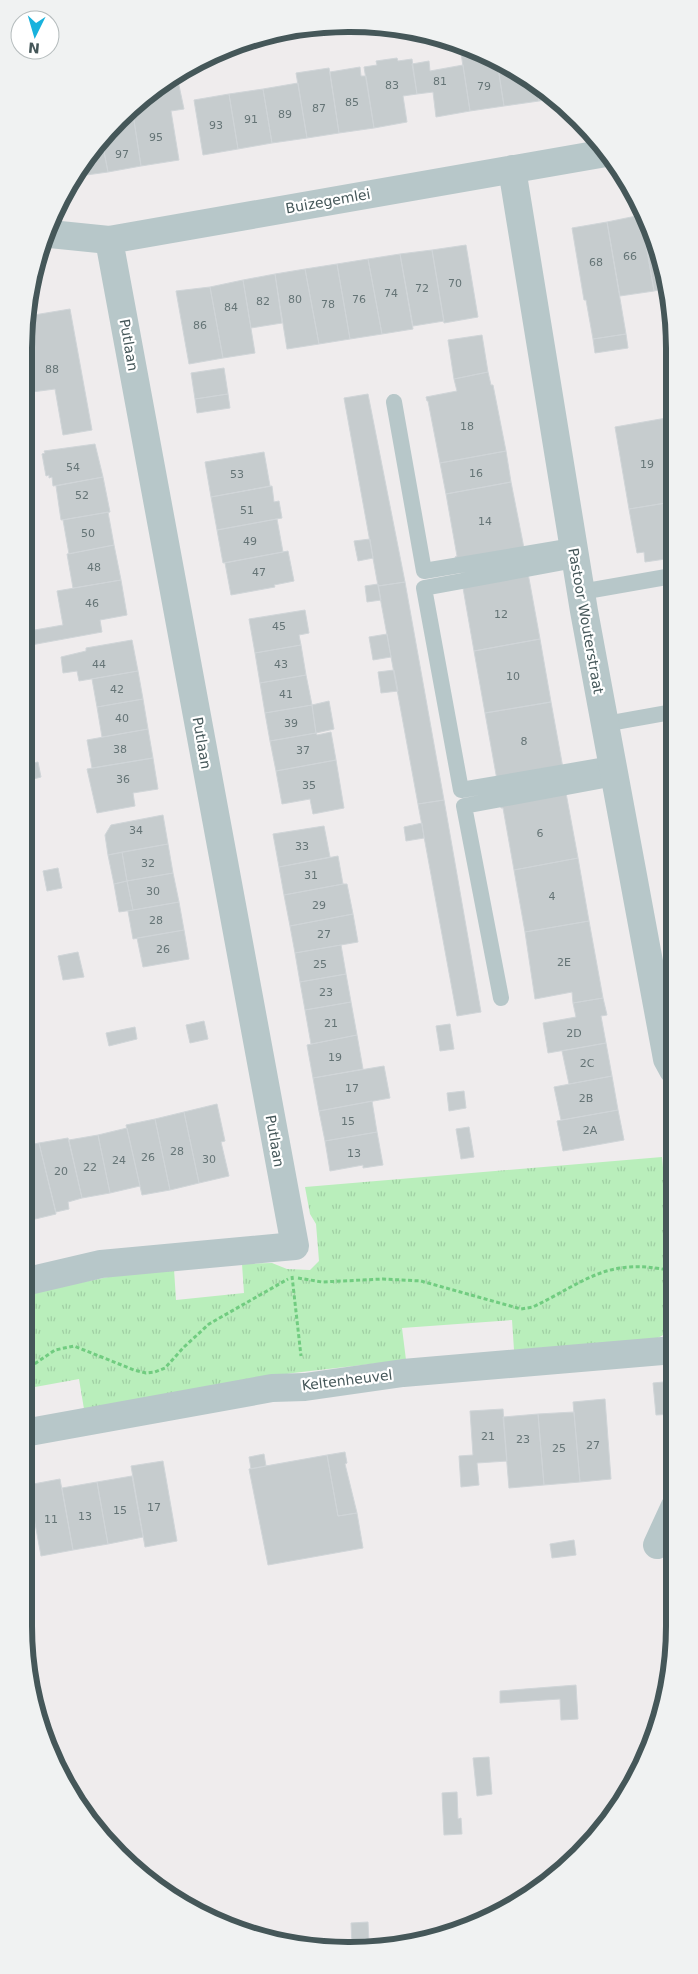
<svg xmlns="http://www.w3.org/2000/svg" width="698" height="1974" font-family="'DejaVu Sans',sans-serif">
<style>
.grass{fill:url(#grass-tufts)}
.building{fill:#c6ccce;stroke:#d0d5d8}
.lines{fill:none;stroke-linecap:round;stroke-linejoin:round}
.path{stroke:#71cc80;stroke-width:3;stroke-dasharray:4 2.5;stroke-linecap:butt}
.service{stroke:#b7c7c9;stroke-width:16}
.minor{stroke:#b7c7c9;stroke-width:28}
.labels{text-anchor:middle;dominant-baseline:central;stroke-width:4.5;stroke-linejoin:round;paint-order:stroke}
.number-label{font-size:11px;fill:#657476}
.street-label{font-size:14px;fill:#455759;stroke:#fff}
.rim{fill:none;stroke:#455759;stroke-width:6}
</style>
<defs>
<pattern id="grass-tufts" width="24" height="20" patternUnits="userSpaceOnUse" patternTransform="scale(1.25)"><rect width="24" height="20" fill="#b9eebb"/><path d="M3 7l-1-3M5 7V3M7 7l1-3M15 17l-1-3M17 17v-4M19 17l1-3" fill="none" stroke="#a0cea3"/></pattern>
</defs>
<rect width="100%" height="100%" fill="#efeced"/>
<!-- grass -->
<path class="grass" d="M662,1157L674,1284V1329L656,1339L514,1350L512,1320L402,1328L406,1360L293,1373L84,1409L79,1379L24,1389V1294L133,1272L174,1269L176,1300L244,1293L242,1264L272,1263L287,1269L310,1270L319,1261L316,1224L310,1214L305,1187Z"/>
<!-- building -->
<path class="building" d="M460,47L497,61L504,106L470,111Z
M397,58L398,61L412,59L417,94L403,96L407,122L374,128L364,67L377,65L376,61Z
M429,61L430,71L463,65L470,111L436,117L433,92L417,94L412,64Z
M497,61L512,67L537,88L539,101L504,106Z
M360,67L361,76H366L374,128L339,133L330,72Z
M329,68L339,133L307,138L296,73Z
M177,76L184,109L171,111L179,160L141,166L133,114Z
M298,83L307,138L272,143L263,89Z
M537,88L550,99L539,101Z
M263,89L272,143L238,149L229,94Z
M229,94L238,149L203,155L194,100Z
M133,114L141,166L108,172L102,141Z
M102,141L108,172L79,176L91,151Z
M643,214L666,288L654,291L641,215Z
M641,215L654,291L620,296L607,222Z
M607,222L626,334L593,339L586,300H584L572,228Z
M466,245L478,317L444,323L432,250Z
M432,250L444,321L413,326L400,254Z
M400,254L413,329L382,334L368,259Z
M368,259L382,334L350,339L337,264Z
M337,264L350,339L319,344L305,269Z
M305,269L319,344L287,349L275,274Z
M275,274L282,323L251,328L243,280Z
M243,280L255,353L223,358L210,287Z
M210,287L223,358L189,364L176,291Z
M70,309L92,430L63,435L55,389L24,393V349L28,316Z
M626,334L628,348L595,353L593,339Z
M482,335L488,372L454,379L448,340Z
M224,368L228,394L195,399L191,373Z
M488,372L491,385H493L506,451L440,463L428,401H427L426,397L457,391L454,379Z
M228,394L230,408L197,413L195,399Z
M368,394L405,582L378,586L344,398Z
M672,417V502L629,509L615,427Z
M95,444L103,477L53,486L52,477L49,478V475L46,476L42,454L45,453L44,451Z
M506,451L511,482L446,494L440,463Z
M264,452L270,486L211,497L205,462Z
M103,477L110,512L61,520L56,486Z
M511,482L524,548L456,560L455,557L457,556L446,494Z
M272,486L274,502L279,501L282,518L217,530L211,497Z
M672,502V558L645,562L644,552L637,553L629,509Z
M108,512L114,545L69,554L63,520Z
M277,519L283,552L223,563L217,530Z
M370,539L373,558L358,561L354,541Z
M114,545L121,580L73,588L67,554Z
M288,551L294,581L274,585L275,587L231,595L225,563Z
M528,573L540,639L474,651L463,588Z
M121,580L127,615L100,620L102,632L31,645L29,631L63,625L57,591Z
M405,582L444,800L418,804L378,586Z
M378,584L381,600L367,602L365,586Z
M305,610L309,633L299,635L301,645L255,653L249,619Z
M387,634L391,657L373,660L369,637Z
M540,639L551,702L485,713L474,651Z
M132,640L138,671L79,681L77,671L63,673L61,657L86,651V648Z
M301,645L306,675L260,683L255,653Z
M394,670L398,691L381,693L378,672Z
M138,671L143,699L97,707L92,679Z
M306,675L312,705L265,713L260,683Z
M143,699L148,729L102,737L97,707Z
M329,701L334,729L316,733L312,705Z
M551,702L563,768L497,780L485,713Z
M312,705L316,733L270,741L265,713Z
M148,729L153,758L92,768L87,740Z
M331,732L336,760L276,771L270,741L316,733L317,735Z
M153,758L158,789L133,793L135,806L97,813L87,769Z
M336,760L344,808L313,814L310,799L282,804L276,771Z
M38,762L41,777L26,781L24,765Z
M566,793L578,858L514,870L503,808H501L500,804Z
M444,800L481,1012L457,1016L418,804Z
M163,815L168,844L108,855L105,835L111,825Z
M422,823L424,838L406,841L404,827Z
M324,826L330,857L279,867L273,834Z
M168,844L173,873L127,881L122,852Z
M122,852L127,881L114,884L108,855Z
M338,856L343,884L284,895L279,867Z
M578,858L589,921L525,932L514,870Z
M58,868L62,888L47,891L43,871Z
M173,873L179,902L133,910L127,881Z
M127,881L133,910L119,912L114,884Z
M343,884H347L353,914L290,926L284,895Z
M179,902L184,930L133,939L128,911Z
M353,914L358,942L295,953L290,926Z
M589,921L603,998L573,1003L572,992L535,999L525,932Z
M184,930L189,959L143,967L137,938Z
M341,945L346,974L300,982L295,953Z
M78,952L84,977L63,980L58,956Z
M346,974L351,1002L305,1010L300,982Z
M603,998L607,1015L601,1016L606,1043L548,1053L543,1023L576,1017L573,1003Z
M351,1002L357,1035L311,1044L305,1010Z
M204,1021L208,1039L190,1043L186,1025Z
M450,1024L454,1049L440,1051L436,1026Z
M135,1027L137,1039L109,1046L106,1033Z
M357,1035L363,1069L313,1078L307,1045Z
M606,1043L612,1076L569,1084L562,1051Z
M384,1066L390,1098L319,1111L313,1078Z
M612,1076L618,1110L561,1120L554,1087Z
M464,1091L466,1108L449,1111L447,1093Z
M372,1101L377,1132L325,1141L319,1111Z
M217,1104L225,1141L221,1142L229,1176L199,1183L184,1112Z
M618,1110L624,1140L563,1151L557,1121Z
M184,1112L199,1183L170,1190L155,1119Z
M155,1119L170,1190L142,1195L126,1125Z
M469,1127L474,1157L461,1159L456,1129Z
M127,1128L140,1186L110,1193L98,1135Z
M377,1132L383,1165L363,1168V1165L330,1171L325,1141Z
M98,1135L110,1193L82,1198L69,1140Z
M68,1138L82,1198L68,1202L69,1209L56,1212L39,1143Z
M39,1143L56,1214L27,1221L24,1208V1146Z
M674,1381V1414L656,1415L653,1383Z
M605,1399L611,1479L580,1482L573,1402Z
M503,1409L507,1461L477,1463L479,1485L461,1487L459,1456L473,1455L470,1411Z
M574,1412L580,1482L544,1485L538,1414Z
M538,1414L544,1485L509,1488L503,1417Z
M345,1452L347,1463L345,1464L357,1513L338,1516L327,1455Z
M264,1454L266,1466L251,1469L249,1457Z
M327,1455L338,1516L357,1513L363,1548L268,1565L249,1469Z
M163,1461L177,1541L145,1547L131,1466Z
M132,1476L143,1537L108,1544L97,1482Z
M60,1479L73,1550L41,1556L28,1485Z
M97,1482L108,1544L73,1550L62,1488Z
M574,1540L576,1555L552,1558L550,1544Z
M576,1685L578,1719L561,1720L560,1699L500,1703V1691Z
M489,1757L492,1794L477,1796L473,1758Z
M457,1792L458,1819L461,1818L462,1834L444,1835L442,1793Z
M368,1922L369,1943L352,1945L351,1923Z"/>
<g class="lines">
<!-- path -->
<path class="path" d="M292,1276L301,1356
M298,1278L322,1282L383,1279L421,1281L521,1309L533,1307C588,1280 607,1257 673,1271
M24,1371L55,1350L74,1346L134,1370L146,1373L155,1372L165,1368L184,1347L209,1324L288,1279"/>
<!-- service -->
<path class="service" d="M394,402L424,571L573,546
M575,560L424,588L461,790L612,764
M581,592L672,576
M605,724L672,712
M501,998L464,806L615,778"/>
<!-- minor -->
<path class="minor" d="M512,169L584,611L667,1059L673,1070
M50,234L109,240L606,153
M24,1282L101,1264L295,1246L109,240
M24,1433L272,1388L305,1387L403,1373L674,1350
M657,1545L674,1508"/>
</g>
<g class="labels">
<!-- number labels -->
<g class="number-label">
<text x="440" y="81">81</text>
<text x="392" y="85">83</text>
<text x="484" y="86">79</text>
<text x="352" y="102">85</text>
<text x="319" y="108">87</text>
<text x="285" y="114">89</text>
<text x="251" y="119">91</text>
<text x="216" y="125">93</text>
<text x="156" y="137">95</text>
<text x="122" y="154">97</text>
<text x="630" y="256">66</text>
<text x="596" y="262">68</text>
<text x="455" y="283">70</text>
<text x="422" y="288">72</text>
<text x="391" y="293">74</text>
<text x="295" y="299">80</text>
<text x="359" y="299">76</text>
<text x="263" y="301">82</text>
<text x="328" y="304">78</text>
<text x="231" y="307">84</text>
<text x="200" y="325">86</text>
<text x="52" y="369">88</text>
<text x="467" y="426">18</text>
<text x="647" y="464">19</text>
<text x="73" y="467">54</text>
<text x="476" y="473">16</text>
<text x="237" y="474">53</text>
<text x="82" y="495">52</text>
<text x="247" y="510">51</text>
<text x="485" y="521">14</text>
<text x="88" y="533">50</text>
<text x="250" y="541">49</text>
<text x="94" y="567">48</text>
<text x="259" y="572">47</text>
<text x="92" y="603">46</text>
<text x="501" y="614">12</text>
<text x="279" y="626">45</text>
<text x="99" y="664">44</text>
<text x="281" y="664">43</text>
<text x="513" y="676">10</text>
<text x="117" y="689">42</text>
<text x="286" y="694">41</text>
<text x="122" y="718">40</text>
<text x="291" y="723">39</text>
<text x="524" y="741">8</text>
<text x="120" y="749">38</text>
<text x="303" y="750">37</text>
<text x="123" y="779">36</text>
<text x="309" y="785">35</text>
<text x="136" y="830">34</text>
<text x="540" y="833">6</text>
<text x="302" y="846">33</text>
<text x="148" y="863">32</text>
<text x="311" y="875">31</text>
<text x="153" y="891">30</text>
<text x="552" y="896">4</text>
<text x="319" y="905">29</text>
<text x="156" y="920">28</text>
<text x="324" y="934">27</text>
<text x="163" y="949">26</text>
<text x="564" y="962">2E</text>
<text x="320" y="964">25</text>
<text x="326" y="992">23</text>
<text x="331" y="1023">21</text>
<text x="574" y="1033">2D</text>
<text x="335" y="1057">19</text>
<text x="587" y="1063">2C</text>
<text x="352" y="1088">17</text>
<text x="586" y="1098">2B</text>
<text x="348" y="1121">15</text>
<text x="590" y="1130">2A</text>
<text x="177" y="1151">28</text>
<text x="354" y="1153">13</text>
<text x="148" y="1157">26</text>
<text x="209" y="1159">30</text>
<text x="119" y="1160">24</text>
<text x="90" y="1167">22</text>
<text x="61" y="1171">20</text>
<text x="488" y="1436">21</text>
<text x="523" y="1439">23</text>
<text x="593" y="1445">27</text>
<text x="559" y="1448">25</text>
<text x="154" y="1507">17</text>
<text x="120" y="1510">15</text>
<text x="85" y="1516">13</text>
<text x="51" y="1519">11</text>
</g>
<!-- street labels -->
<g class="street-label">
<text transform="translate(328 201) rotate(-10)">Buizegemlei</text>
<text transform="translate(129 345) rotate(80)">Putlaan</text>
<text transform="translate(586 621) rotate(80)">Pastoor Wouterstraat</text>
<text transform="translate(202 743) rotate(80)">Putlaan</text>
<text transform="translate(275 1141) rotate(80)">Putlaan</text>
<text transform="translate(347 1380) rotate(-7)">Keltenheuvel</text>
</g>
</g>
<!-- crop -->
<path d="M0 0H698V1974H0ZM348 32H350A316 316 0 0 1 666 348V1626A316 316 0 0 1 350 1942H348A316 316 0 0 1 32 1626V348A316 316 0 0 1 348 32Z" fill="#f0f2f2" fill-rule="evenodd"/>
<path class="rim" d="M348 32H350A316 316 0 0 1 666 348V1626A316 316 0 0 1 350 1942H348A316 316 0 0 1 32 1626V348A316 316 0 0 1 348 32Z"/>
<!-- north arrow -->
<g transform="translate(35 35) rotate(185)"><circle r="24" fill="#ffffff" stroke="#b5bcbd"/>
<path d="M0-4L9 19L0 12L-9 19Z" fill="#18b2dd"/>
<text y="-8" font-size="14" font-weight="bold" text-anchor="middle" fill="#455759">N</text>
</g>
</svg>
